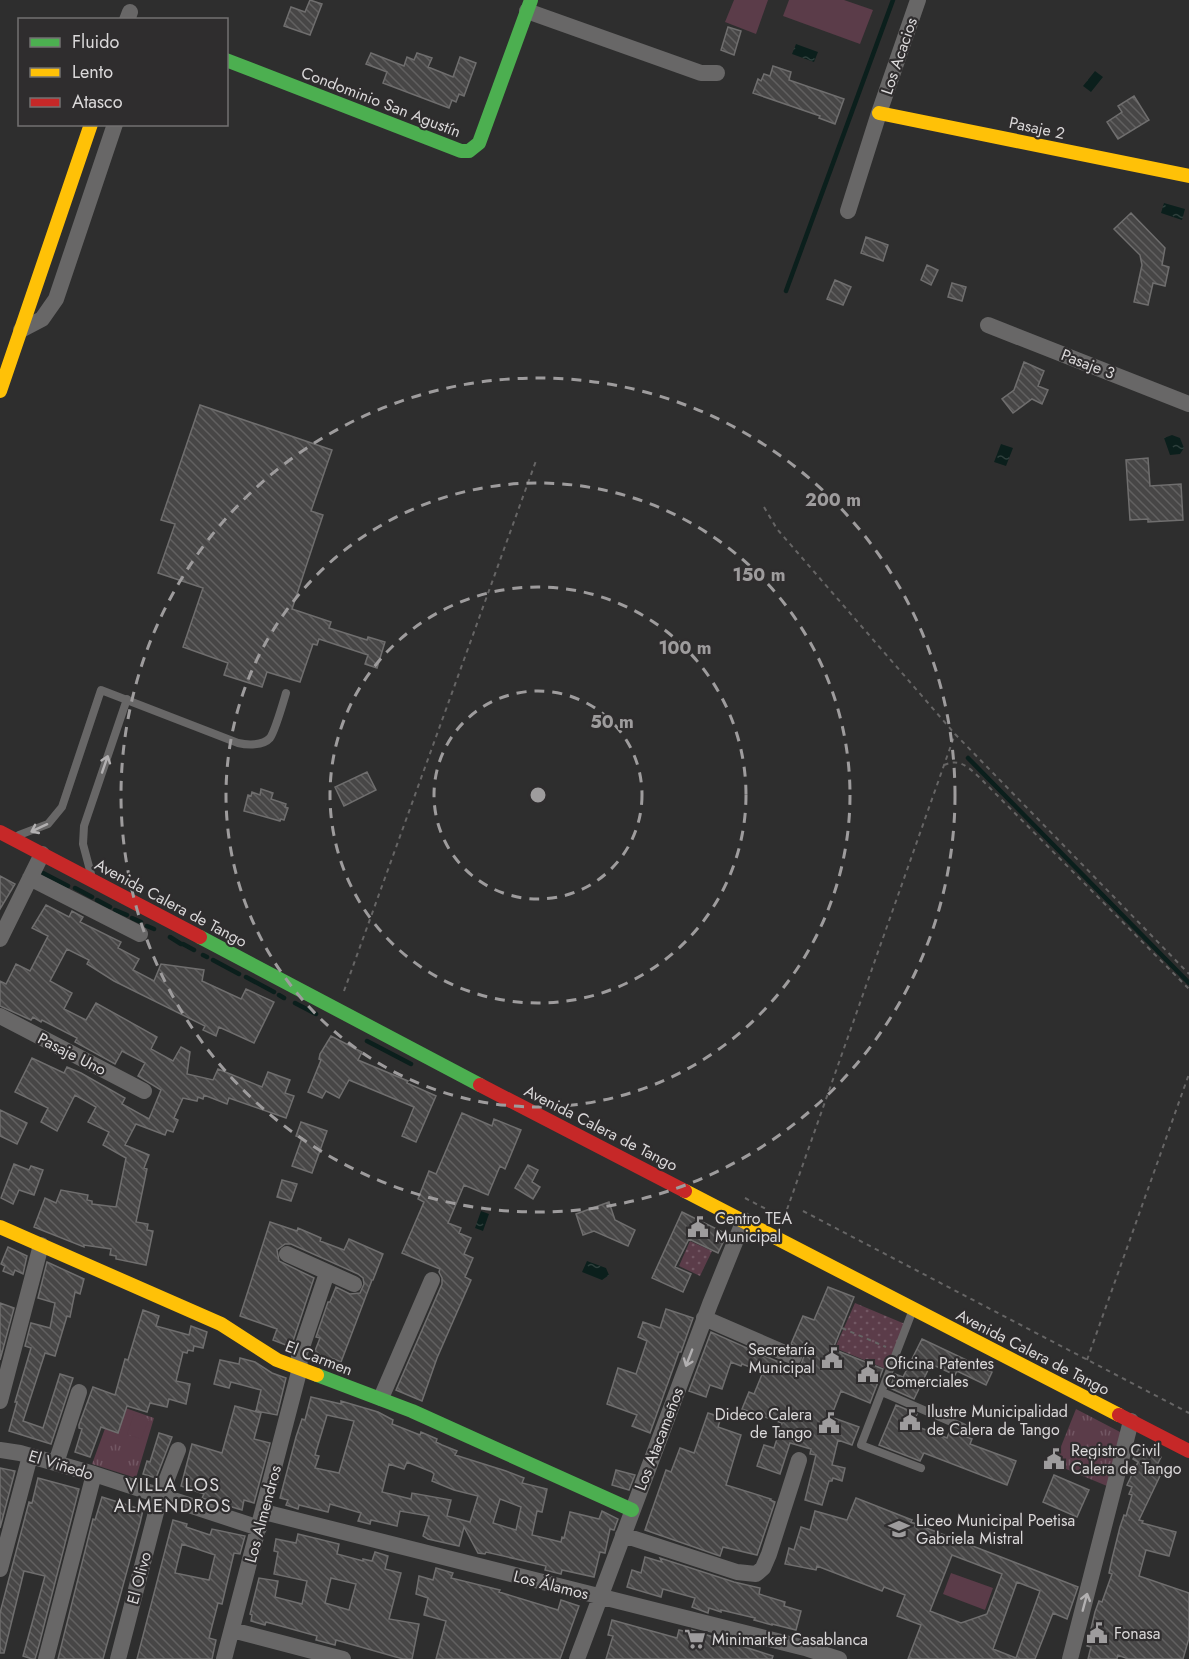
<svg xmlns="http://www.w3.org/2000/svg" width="1189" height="1659" font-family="Jost,sans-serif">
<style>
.grass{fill:url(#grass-dots)}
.park{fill:url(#park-tufts)}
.pitch{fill:#5b3c49}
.water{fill:url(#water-ripples)}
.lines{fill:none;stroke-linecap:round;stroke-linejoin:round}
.stream{stroke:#0b1f1c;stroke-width:4.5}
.building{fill:url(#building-back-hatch);stroke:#6f6e6e;stroke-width:1.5;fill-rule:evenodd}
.path{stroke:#666565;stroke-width:2;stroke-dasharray:4.5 4.5;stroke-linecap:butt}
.lane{stroke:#686767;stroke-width:8}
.street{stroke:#686767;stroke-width:16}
.fast{stroke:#4caf50;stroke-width:14}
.slow{stroke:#ffc107;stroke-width:14}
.jam{stroke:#c62828;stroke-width:14}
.oneway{stroke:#b2b0b1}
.ring{fill:none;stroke:#9e9c9d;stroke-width:3;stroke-dasharray:10 8}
.labels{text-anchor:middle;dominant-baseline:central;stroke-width:4.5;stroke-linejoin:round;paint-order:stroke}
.street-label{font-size:16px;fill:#dad8d9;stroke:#2f2d2e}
.poi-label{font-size:16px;fill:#dad8d9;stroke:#2f2d2e;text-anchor:start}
.neighbourhood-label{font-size:18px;letter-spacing:1.5px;fill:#dad8d9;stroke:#2f2d2e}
.centre{fill:#9e9c9d;stroke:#2f2d2e;stroke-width:3}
.ring-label{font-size:18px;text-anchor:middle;font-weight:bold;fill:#9e9c9d;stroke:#2f2d2e;stroke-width:4.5;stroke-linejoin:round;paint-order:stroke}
</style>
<defs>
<pattern id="grass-dots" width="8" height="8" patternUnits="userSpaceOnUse" patternTransform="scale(1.5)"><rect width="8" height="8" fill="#5b3c49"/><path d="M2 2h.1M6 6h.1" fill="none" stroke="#725763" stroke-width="1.8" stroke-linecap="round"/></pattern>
<pattern id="park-tufts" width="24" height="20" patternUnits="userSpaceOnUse" patternTransform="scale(1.5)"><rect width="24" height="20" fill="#5b3c49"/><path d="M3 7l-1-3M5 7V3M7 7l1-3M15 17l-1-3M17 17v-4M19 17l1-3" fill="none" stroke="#725763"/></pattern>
<pattern id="water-ripples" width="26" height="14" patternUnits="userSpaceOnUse" patternTransform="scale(1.5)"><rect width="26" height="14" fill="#0b1f1c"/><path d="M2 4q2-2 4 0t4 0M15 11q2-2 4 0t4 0" fill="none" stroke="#2e3f3c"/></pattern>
<pattern id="building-back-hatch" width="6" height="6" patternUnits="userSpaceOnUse" patternTransform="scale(1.5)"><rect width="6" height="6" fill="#474646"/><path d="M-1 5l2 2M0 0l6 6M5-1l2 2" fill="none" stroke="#616060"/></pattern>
</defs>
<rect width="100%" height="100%" fill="#2e2e2e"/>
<!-- grass -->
<path class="grass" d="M690,1241L712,1251L700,1276L679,1266Z
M855,1303L905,1324L886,1369L835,1348Z"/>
<!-- park -->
<path class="park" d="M114,1404L154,1418L136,1478L92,1464Z
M1076,1409L1122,1433L1107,1486L1054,1464Z"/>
<!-- pitch -->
<path class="pitch" d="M734,0H768L756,34L725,22Z
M789,0H844L873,10L860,44L783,16Z
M134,1414L149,1419L141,1439L127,1434Z
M951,1573L993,1588L985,1610L943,1594Z"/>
<!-- water -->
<path class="water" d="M796,44L818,52L814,62L792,54Z
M1095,71L1103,77L1091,92L1083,86Z
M1164,203L1185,209L1182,220L1161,213Z
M1172,435L1180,438L1184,448L1180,454L1170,455L1164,438Z
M1001,444L1013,448L1006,466L994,462Z
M481,1211L489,1214L483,1231L475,1228Z
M587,1261L606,1268L609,1275L602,1280L582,1272Z"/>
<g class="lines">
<!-- stream -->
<path class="stream" d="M786,291L893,0
M968,758L1189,983
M43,873L68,886
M75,888L92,897
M97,900L110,907
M115,910L127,915
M132,918L141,922
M147,926L154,929
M170,937L181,944
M183,944L194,950
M203,955L207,957
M213,960L239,974
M246,977L274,992
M279,995L284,998
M295,1003L316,1014
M367,1041L411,1064"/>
</g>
<!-- building -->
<path class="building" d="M310,0L322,4L310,35L284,26L291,7L305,12Z
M728,27L741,31L734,55L721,50Z
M371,53L404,66L407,57L414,60L417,53L432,58L428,67L453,77L460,57L476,63L464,96L459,94L456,102L452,100L449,108L383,83L387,72L366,64Z
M773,66L791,72L789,80L844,99L835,124L819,118L820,116L753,93L758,79L761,81L764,74L770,76Z
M1134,96L1149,120L1118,139L1107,122L1122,112L1118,106Z
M1131,213L1165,248L1162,265L1169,267L1165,286L1153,283L1148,305L1134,302L1142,265L1140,255L1114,229Z
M866,237L888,245L883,261L861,253Z
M927,265L938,270L931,285L921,280Z
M835,280L851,287L843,305L827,299Z
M952,283L966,287L962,301L948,297Z
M1024,362L1044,371L1038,386L1048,390L1042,404L1032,399L1013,413L1002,399L1014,390Z
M200,405L332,450L311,511L323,515L292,609L331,622L329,628L367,640L368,637L385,642L377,668L365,664L368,655L319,639L317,645L313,644L300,682L267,672L262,687L224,675L228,663L183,647L203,588L158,573L175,524L161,520Z
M1148,458L1150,486L1181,484L1183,520L1148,522V519L1130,520L1126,460Z
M367,772L376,790L344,806L335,787Z
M261,789L273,793L271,799L286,804L285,807L288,808L284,820L281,819L280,821L244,811L248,795L251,796L252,792L260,795Z
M0,876L15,884L0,909Z
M46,905L69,917L72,911L83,917L80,922L121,942L118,948L139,959L133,970L154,981L161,964L204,970L202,981L241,999L246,989L274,1002L254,1043L219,1027L216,1036L203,1030L205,1026L114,981L87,964L89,960L67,949L50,981L72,993L64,1009L86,1020L96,1003L157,1037L151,1049L173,1061L181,1047L190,1052L187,1074L213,1080L218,1069L262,1087L268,1072L290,1080L285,1093L294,1096L286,1118L229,1098L227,1104L204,1095L203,1099L198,1097L197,1101L183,1098L174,1118L178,1120L173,1132L167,1130L165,1135L136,1124L125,1145L149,1155L144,1168L147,1169L136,1222L148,1224L147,1230L153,1231L146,1265L116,1259V1256L110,1255L111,1249L84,1245V1247L34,1227L45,1198L56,1203L61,1190L88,1195L87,1200L92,1201V1204L116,1207L126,1158L103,1145L109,1132L88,1122L96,1107L75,1095L57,1131L41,1122L48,1108L15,1092L32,1058L64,1073L67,1067L81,1073L125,1098L122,1104L149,1119L161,1090L138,1076L145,1063L122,1051L115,1064L75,1042L77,1038L42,1020L41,1022L33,1017L31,1020L0,1006V981L6,984L16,964L30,971L48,936L32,928Z
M331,1036L362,1052L358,1060L408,1081L407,1083L436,1096L416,1142L402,1136L414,1107L349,1080L339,1098L326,1091L322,1098L308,1092L321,1060L319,1059L320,1054Z
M0,1110L27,1123L17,1144L0,1136Z
M462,1113L492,1126L494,1119L521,1130L505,1169L500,1166L488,1195L464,1185L448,1223L461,1228L459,1233L471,1238L464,1254L473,1258L465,1277L471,1280L437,1358L422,1401L396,1390L442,1284V1278L439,1272L440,1269L402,1253L424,1202L418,1199L429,1171L436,1174Z
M301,1122L327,1131L312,1173L292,1166L302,1138L296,1136Z
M14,1164L29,1170L31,1166L43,1170L34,1195L19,1190L13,1204L1,1198Z
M528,1165L538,1170L532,1182L540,1187L533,1199L515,1188Z
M282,1180L297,1184L291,1201L277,1197Z
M609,1202L615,1220L635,1230L628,1246L594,1231L583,1235L576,1214Z
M682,1212L727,1234L718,1253L689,1239L675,1267L691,1274L683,1292L652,1278Z
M270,1222L297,1231L298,1228L321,1238L320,1241L344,1250L349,1239L383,1254L373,1280H372L341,1362L334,1359L332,1364L313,1356L320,1338L316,1337L328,1302H330L336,1287L350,1294L360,1293L364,1284L363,1278L358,1274L291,1244H285L277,1250L279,1261L314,1278L291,1347L273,1340L277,1329L240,1316Z
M8,1247L27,1256L23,1274L15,1270L13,1275L3,1271L5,1266L1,1264Z
M47,1262L84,1279L80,1294L75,1292L70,1317L67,1316L55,1356L45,1353L23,1421L43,1428L60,1374L73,1378L51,1444L9,1431L17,1402H15L31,1348L25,1346L31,1323L50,1328L55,1303L38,1298Z
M828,1287L854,1297L833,1349L883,1369L870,1403L841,1391L831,1417L859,1427L852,1445L838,1440L832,1465L845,1468L842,1481L833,1478L832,1481H829L822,1505L805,1500L816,1455L810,1454L811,1449L790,1443L780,1474L757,1466L764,1445L774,1448L782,1423L742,1409L749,1392L754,1394L763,1372L742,1364L741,1366L731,1362L722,1389L710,1385L706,1397L689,1391L711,1332L790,1367H796L801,1365L804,1356L803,1351L791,1344L803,1316L814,1320Z
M0,1303L14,1308L0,1360Z
M666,1309L693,1318L681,1352H679L650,1433L632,1426L637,1415L607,1404L618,1368L636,1374L647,1341L638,1337L643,1322L660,1328Z
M143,1310L159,1316L156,1326L189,1335L191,1326L207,1332L203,1348L194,1346L193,1351L188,1350L187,1353L183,1352L176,1381L190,1384L186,1404L169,1399L167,1407L150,1403L147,1412L127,1406L118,1433L101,1427L90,1457L75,1452L82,1429L79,1428V1425L93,1387L115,1395L125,1359L128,1360Z
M922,1339L992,1372L986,1385L957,1371L955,1375L931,1364L914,1399L890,1388L895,1374L903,1377Z
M240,1358L255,1362L272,1373L286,1378L277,1415L256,1411L261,1390L231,1382L229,1388L214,1384L220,1360L239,1364Z
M311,1397L341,1404V1401L378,1412L393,1420L392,1424L420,1435L421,1432L437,1439L436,1442L442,1445L457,1451L455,1455L506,1471L524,1478L522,1483L547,1489L542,1512L537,1511L532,1535L561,1542L562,1537L564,1538L570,1512L599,1519L602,1511L618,1519L614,1530L610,1529L605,1553L600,1552L594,1577L562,1570L561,1574L545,1570L546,1566L486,1552L485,1554L478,1553L464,1527L459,1546L428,1539L423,1536L429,1516L400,1511L397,1526L371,1520L370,1524L358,1521L361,1513L330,1504L328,1512L299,1505L298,1509L286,1505L288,1500L280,1498L296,1437L302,1419L305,1420ZM327,1415L354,1421L339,1473L315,1468L319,1456L315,1455ZM407,1462L432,1472L434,1474L432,1481L454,1490L478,1496L470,1522L447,1516L451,1500L412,1493L411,1499L382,1492L389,1464L404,1469ZM500,1499L521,1507L516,1530L493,1523Z
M896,1405L917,1414L913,1425L947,1438L950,1430L972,1439L970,1444L1016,1461L1007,1485L924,1453L920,1461L879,1445Z
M235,1406L261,1413L254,1439L270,1443L254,1503L244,1500L242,1510L202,1498L204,1494L181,1486L192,1444L222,1453Z
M708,1413L721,1417L718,1427L741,1435L726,1485L771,1499L770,1500L775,1502L757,1555L723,1547L720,1556L645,1530L666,1470L671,1472L680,1448L694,1453Z
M159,1433L172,1437L156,1478L143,1474L147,1461L150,1462Z
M1140,1446L1161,1457L1153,1473L1160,1476L1139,1520L1143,1521L1142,1523L1176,1532L1169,1556L1146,1550L1139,1576L1189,1593V1638L1183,1659H1128L1118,1655L1117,1659H1088L1091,1647L1087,1646L1095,1612L1099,1601L1102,1602L1112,1574L1109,1573L1112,1559L1120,1527L1124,1515L1126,1516L1132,1495L1129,1494L1132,1487L1127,1485L1138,1462L1133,1459Z
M0,1468L15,1471L0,1528Z
M616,1470L635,1475L629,1490L612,1485Z
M1054,1475L1089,1490L1077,1517L1043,1502Z
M38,1478L79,1489L39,1645L35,1659H32L23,1656L45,1576L24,1571L4,1653H0V1613L29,1502L32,1503Z
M102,1497L143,1510L140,1523L103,1659H58L93,1519L95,1520Z
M856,1498L912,1520L911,1522L1078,1587L1067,1619L1053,1613L1035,1659H908L921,1625L897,1616L905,1595L884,1587L882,1591L817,1566L816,1570L785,1564L789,1548L794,1550L801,1527L810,1530L815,1511L847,1520ZM952,1555L1002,1574L987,1614L961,1623L930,1611ZM1017,1582L1040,1591L1016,1658L993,1649Z
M173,1520L187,1524L186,1527L210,1535L212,1529L245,1536L240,1554L234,1553L222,1604L218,1603L209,1638L216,1640L212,1659H137ZM182,1544L215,1555L209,1580L175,1573Z
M298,1534L339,1544L337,1554L363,1561V1559L372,1561L375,1552L388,1556L385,1569L401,1573L389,1619L419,1624L412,1659H403L336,1640L335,1645L316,1640L317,1636L266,1622L265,1625L251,1621L252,1615L250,1614L259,1578L278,1581L275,1597L302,1604L307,1581L274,1574L278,1552L274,1551L276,1539L296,1543ZM331,1578L356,1584L349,1610L325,1603Z
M645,1557L662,1562L660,1558L734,1582L760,1588L759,1594L785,1602L784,1606L801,1611L796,1630L772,1624V1625L754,1620L755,1618L721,1610V1612L709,1608L708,1613L692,1607L695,1598L663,1589L661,1597L627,1587L632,1570L641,1573Z
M436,1568L453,1573L451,1578L500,1590L499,1592L558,1610L561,1600L579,1606L560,1659H436L446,1621L424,1615L428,1598L416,1594L419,1576L433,1580Z
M612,1620L677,1638L679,1630L687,1632L688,1629L773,1656L772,1659H606L613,1636L608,1635Z"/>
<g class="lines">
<!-- path -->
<path class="path" d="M764,507L777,529L955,734L1189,974
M944,765C960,758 968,767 980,778L1189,989
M344,991L537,458
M745,1198L785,1219
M803,1211L1189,1413
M784,1218L955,734
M842,1328L886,1347
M1087,1360L1189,1074"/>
<!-- lane -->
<path class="lane" d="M19,835L48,824L62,807L101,690L238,743C247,745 263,746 270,738C275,731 283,703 286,693
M91,874L83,844L84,826L127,699
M912,1312L861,1445L921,1468
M882,1392L963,1427"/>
<!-- street -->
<path class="street" d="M527,11L701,73H717
M127,20L130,12
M848,211L879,113L918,0
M988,325L1189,404
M21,330L42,319L56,299L115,124
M30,878L140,934
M0,939L42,854
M0,1016L144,1091
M287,1254L354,1284
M704,1318L794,1357
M381,1398L432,1280
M0,1401L41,1245
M0,1450L20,1453L94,1474L259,1528
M56,1463L79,1392
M264,1512L805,1648L839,1659
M623,1535L737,1572L756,1574L763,1568L769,1554L799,1460
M0,1569L30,1456
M232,1630L343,1659
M46,1659L94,1474
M118,1659L160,1497L178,1450
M224,1659L300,1368L299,1356L327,1273
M577,1659L710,1304L744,1220
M1070,1659L1131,1421"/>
<!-- fast -->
<path class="fast" d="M226,60L461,151H469L479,143L531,0
M200,937L480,1085
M317,1375L412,1411L632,1510"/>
<!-- slow -->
<path class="slow" d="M879,113L1189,176
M0,391L91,124
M685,1191L1119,1415
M0,1227L221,1324L277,1360L317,1375"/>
<!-- jam -->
<path class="jam" d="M0,832L200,937
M480,1085L685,1191
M1119,1415L1189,1451"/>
</g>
<!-- one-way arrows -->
<defs><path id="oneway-shaft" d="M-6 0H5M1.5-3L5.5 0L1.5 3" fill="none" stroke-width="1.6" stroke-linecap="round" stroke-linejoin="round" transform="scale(1.5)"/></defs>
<g class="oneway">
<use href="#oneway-shaft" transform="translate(105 764) rotate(-71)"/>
<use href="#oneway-shaft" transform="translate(39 828) rotate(155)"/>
<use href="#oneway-shaft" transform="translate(689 1358) rotate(111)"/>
<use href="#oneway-shaft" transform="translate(1085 1602) rotate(-75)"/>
</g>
<!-- distance rings -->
<g class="ring">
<circle cx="538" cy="795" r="104"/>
<circle cx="538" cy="795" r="208"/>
<circle cx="538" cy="795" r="312"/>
<circle cx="538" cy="795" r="417"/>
</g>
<!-- icons -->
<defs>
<symbol id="civic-bare" viewBox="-9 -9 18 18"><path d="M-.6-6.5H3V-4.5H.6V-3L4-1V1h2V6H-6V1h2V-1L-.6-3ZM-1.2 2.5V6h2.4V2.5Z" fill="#9e9c9d" stroke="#2f2d2e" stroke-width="2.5" paint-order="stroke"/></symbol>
<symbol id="school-bare" viewBox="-9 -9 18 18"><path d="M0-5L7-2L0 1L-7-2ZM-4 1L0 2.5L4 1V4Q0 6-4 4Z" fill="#9e9c9d" stroke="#2f2d2e" stroke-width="2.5" paint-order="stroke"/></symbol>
<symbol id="supermarket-bare" viewBox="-9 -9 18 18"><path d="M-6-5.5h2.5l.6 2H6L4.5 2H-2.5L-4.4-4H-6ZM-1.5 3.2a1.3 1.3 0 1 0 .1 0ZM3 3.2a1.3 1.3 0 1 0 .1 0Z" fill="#9e9c9d" stroke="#2f2d2e" stroke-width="2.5" paint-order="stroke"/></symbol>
</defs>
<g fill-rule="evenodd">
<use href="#civic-bare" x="683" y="1212" width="30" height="30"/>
<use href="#civic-bare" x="817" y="1343" width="30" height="30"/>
<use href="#civic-bare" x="853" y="1357" width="30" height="30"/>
<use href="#civic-bare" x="895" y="1405" width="30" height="30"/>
<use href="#civic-bare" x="814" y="1408" width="30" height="30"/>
<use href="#civic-bare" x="1039" y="1444" width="30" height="30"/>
<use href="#school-bare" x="884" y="1514" width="30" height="30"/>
<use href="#civic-bare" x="1082" y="1618" width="30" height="30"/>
<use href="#supermarket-bare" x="680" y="1624" width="30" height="30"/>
</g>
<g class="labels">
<!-- street labels -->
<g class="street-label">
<text transform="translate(899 56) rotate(-71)">Los Acacios</text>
<text transform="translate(381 102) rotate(21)">Condominio San Agustín</text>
<text transform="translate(1037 128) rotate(12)">Pasaje 2</text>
<text transform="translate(1088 364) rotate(21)">Pasaje 3</text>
<text transform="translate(171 903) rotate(28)">Avenida Calera de Tango</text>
<text transform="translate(72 1054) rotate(27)">Pasaje Uno</text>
<text transform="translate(601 1128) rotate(27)">Avenida Calera de Tango</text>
<text transform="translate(1033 1352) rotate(27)">Avenida Calera de Tango</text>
<text transform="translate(319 1358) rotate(21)">El Carmen</text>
<text transform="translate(659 1439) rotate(-69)">Los Atacameños</text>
<text transform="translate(61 1465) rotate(17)">El Viñedo</text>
<text transform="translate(263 1514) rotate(-75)">Los Almendros</text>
<text transform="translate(139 1578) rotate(-75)">El Olivo</text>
<text transform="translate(551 1585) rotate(14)">Los Álamos</text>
</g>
<!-- poi labels -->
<g class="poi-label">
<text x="715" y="1218">Centro TEA<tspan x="715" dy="18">Municipal</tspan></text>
<text x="815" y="1349" text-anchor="end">Secretaría<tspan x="815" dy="18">Municipal</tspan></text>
<text x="885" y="1363">Oficina Patentes<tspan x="885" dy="18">Comerciales</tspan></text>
<text x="927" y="1411">Ilustre Municipalidad<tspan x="927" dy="18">de Calera de Tango</tspan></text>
<text x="812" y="1414" text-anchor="end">Dideco Calera<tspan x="812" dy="18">de Tango</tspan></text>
<text x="1071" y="1450">Registro Civil<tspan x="1071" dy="18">Calera de Tango</tspan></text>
<text x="916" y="1520">Liceo Municipal Poetisa<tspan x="916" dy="18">Gabriela Mistral</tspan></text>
<text x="1114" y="1633">Fonasa</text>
<text x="712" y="1639">Minimarket Casablanca</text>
</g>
<!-- neighbourhood labels -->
<g class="neighbourhood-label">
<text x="173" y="1485">VILLA LOS<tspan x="173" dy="21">ALMENDROS</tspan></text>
</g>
</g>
<circle cx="538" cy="795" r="9" class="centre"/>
<g class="ring-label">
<text x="833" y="506">200 m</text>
<text x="759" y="581">150 m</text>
<text x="685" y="654">100 m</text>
<text x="612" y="728">50 m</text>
</g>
<!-- legend -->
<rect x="18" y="18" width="210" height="108" fill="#2f2d2e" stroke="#737172" stroke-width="1.5"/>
<rect x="30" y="38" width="30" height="9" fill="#4caf50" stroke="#737172" stroke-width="1.5"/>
<text x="72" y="48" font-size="18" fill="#dad8d9">Fluido</text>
<rect x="30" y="68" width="30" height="9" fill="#ffc107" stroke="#737172" stroke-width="1.5"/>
<text x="72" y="78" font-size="18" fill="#dad8d9">Lento</text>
<rect x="30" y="98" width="30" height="9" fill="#c62828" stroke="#737172" stroke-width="1.5"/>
<text x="72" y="108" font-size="18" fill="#dad8d9">Atasco</text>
</svg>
